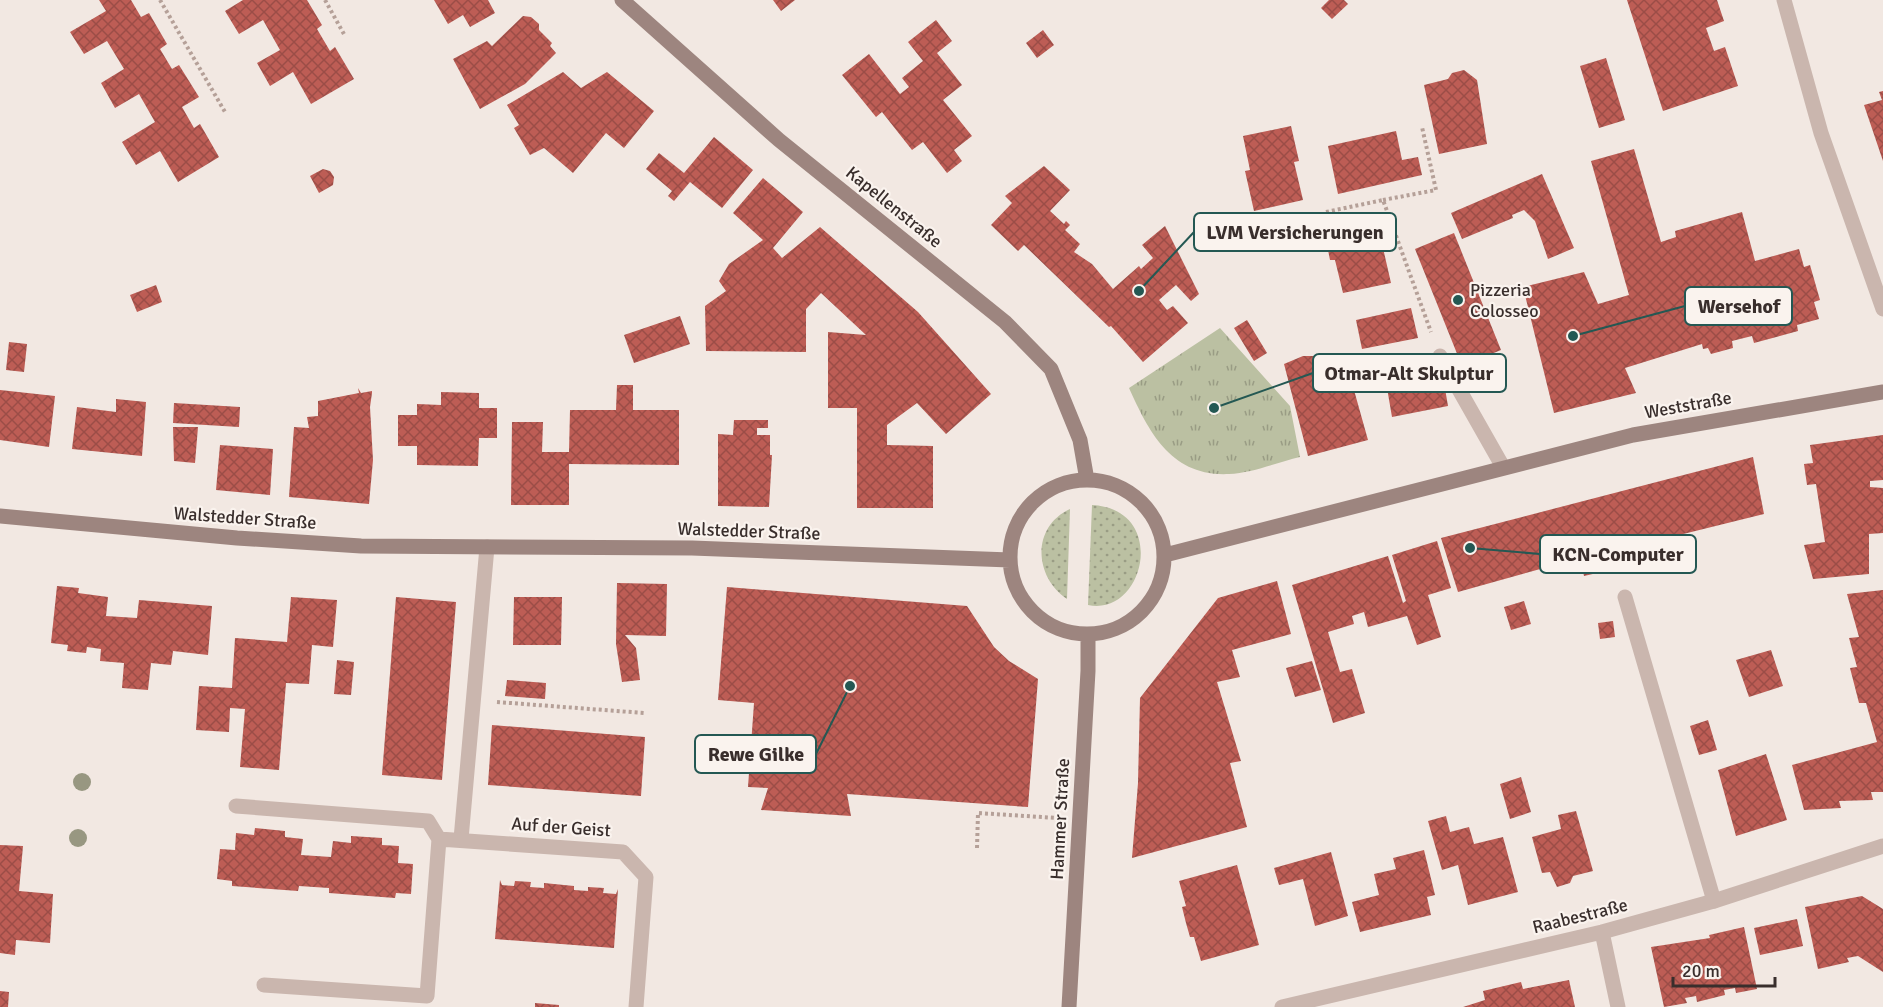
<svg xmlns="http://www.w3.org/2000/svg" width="1883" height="1007" font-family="Signika,sans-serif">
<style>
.grass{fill:url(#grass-dots)}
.park{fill:url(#park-tufts)}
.building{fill:url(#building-cross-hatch)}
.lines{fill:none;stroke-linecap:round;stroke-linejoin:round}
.path{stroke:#b5a098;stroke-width:4;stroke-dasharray:3 3;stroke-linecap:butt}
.lane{stroke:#cab6ae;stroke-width:15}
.street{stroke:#cab6ae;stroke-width:15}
.secondary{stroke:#9d857f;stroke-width:15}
.tree{fill:#989781}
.poi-dot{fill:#245853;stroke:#faf3ee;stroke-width:2}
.labels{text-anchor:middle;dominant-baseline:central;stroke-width:4.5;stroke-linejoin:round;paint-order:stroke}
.street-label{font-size:18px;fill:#392e2c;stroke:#faf3ee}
.poi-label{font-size:18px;fill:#392e2c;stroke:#faf3ee;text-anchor:start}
.leader{fill:none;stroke:#245853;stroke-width:2}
.callout-dot{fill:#245853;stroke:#faf3ee;stroke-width:2}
.callout{fill:#faf3ee;stroke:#245853;stroke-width:2}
.callout-label{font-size:20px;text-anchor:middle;font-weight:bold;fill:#392e2c}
</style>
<defs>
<pattern id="grass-dots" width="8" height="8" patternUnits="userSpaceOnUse" patternTransform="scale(1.5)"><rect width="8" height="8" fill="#bbc0a2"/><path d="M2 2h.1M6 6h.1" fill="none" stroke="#999c84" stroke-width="1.8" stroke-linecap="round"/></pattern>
<pattern id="park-tufts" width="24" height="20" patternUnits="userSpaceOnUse" patternTransform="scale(1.5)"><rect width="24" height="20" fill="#bbc0a2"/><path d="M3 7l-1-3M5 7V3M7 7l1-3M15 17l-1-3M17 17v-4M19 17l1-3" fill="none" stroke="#999c84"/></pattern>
<pattern id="building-cross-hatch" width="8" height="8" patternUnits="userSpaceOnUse" patternTransform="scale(1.5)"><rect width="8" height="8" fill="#bd5d55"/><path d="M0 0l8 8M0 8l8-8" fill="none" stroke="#9b4d47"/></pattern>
</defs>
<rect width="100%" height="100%" fill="#f2e8e2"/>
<!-- grass -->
<path class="grass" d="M1092,505C1169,509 1145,617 1088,605Z
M1070,509L1067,599C1034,577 1031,527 1070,509Z"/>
<!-- park -->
<path class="park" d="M1220,328L1290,406L1300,457C1278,462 1252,473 1229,474C1171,477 1149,432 1129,388Z"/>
<!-- building -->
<path class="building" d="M99,0H131L141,17L149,13L167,44L160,49L172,69L179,65L199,97L182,107L194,128L200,124L219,157L178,182L160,151L136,165L122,142L155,122L139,94L115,108L101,83L124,69L107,41L84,54L70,32L106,11Z
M243,0H307L322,25L317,29L330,51L335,47L354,79L311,104L293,72L270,86L257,63L280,50L263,20L239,34L225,11Z
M434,0H488L495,13L470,27L463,15L448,24Z
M773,0H795L781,11Z
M1329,0H1344L1348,4L1332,19L1321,8Z
M1627,0H1717L1724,21L1706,28L1714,51L1725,47L1738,86L1663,111Z
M523,16L531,17L539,24V30L552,43L550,46L556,53L525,84L480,109L453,59L487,41L492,46Z
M936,20L952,41L937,53L962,85L943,100L972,136L954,150L962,161L947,173L923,142L912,150L882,112L876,117L842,75L869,54L900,94L909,87L902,78L923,61L908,42Z
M1043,30L1054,45L1037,58L1026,43Z
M1606,58L1625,120L1599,128L1580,66Z
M1464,70L1477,80L1487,144L1439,154L1424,85L1448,79L1452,73Z
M563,72L581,88L607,72L654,111L624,148L606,133L573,173L544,148L530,155L514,128L519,125L507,105Z
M1883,91V161L1864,105L1882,100L1879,92Z
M1291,126L1299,161L1294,162L1303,200L1254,211L1245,171L1250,170L1243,136Z
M1396,131L1402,160L1418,157L1422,175L1338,194L1328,146Z
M714,137L753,170L722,208L690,182L674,201L668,196L672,191L646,169L659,153L684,173Z
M1634,149L1661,242L1676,237L1675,231L1742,212L1755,261L1799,249L1804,267L1810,265L1820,300L1814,302L1819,319L1797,325L1798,331L1754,343L1752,336L1732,341L1733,348L1711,354L1708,348L1703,349L1702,344L1625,368L1636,393L1554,413L1523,287L1584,272L1598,304L1629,295L1591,161Z
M1044,166L1070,190L1050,211L1064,224L1066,221L1070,225L1065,230L1080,244L1074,252L1092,264L1113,289L1139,266L1141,269L1153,258L1142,245L1165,226L1199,294L1191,301L1176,285L1159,300L1167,310L1173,306L1188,323L1143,362L1111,326L1109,327L1024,245L1018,251L991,225L1012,203L1005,196Z
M323,169L330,171L334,177L333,185L319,193L310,176Z
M1542,174L1574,248L1548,259L1535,221L1524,210L1512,215L1513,218L1462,239L1451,213Z
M763,178L803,212L773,248L782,258L820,227L918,312L991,394L946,434L917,403L887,425V445L933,446V508H857V408H828V332L866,335L821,293L806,309V352L706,351L705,306L726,291L719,281L729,264L763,240L733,213Z
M1371,215L1378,249L1383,248L1391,283L1343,293L1335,260H1330L1323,225Z
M1454,233L1501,350L1462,366L1415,249Z
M156,285L162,302L137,312L130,295Z
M1411,308L1418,338L1362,349L1356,320Z
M680,316L690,344L634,363L624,335Z
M1247,320L1267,353L1254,361L1234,328Z
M9,342L27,344L24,372L6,370Z
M1303,356H1314L1316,365L1345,358L1368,440L1308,456L1284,364Z
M1443,377L1448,406L1392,417L1387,388Z
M617,385H633V410H679V465L569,464V505H511L512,422H543L542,452H569L570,410H616Z
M358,388L361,393L372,391V393L370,407L373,460L369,504L289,497L294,427L309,428L307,417L318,416V401L359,393Z
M0,390L55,396L49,447L0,440Z
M441,392L479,393V408H497V438H479L478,466L417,465V446H398V415H417V404L441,405Z
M116,399L146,402L142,456L72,449L77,407L116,412Z
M174,403L240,407L239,427L173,423Z
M734,420H768V428H757V435H770V455H772L769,507L718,506V434L733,435Z
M173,427H198L195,463L174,461Z
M1883,435V480L1870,481V487L1883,488V533L1869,534V574L1813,579L1804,545L1825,542L1816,484L1807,485L1804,464L1813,463L1810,445Z
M220,445L273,449L270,495L216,490Z
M1753,457L1764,514L1651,542L1654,560L1584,576L1580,558L1458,592L1441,538Z
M1437,541L1451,588L1428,595L1441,637L1417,645L1407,616L1368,627L1364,612L1352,616L1354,624L1328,632L1340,672L1352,669L1365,713L1333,723L1292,585L1388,556L1403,603L1406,601L1392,555Z
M1277,581L1291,634L1232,650L1240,677L1217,682L1241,761L1230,763L1247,827L1132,858L1138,783L1140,698L1218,598Z
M617,583L667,584L666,636L625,635L636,648L640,680L622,682L616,644Z
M57,586L79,588L78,593L108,597L106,616L137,618L139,600L212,606L208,655L173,651L171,665L151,663L148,690L122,688L124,663L100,661L101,649L87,647L86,653L67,651L68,645L51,643Z
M727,587L967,606L994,647L1009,661L1038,679L1028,807L847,794L851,816L761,810L768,788L748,787L754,703L718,700Z
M1883,590V792H1871L1873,800L1839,801L1841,808L1804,810L1792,765L1877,742L1866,703H1859L1850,668L1857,667L1849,638L1859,637L1847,594Z
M291,597L337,600L333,647L312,645L309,684L286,683L279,770L240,767L245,709L230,708L229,732L196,730L199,686L232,688L235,638L287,642Z
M396,597L456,602L442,780L382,775Z
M514,597H562L561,645H513Z
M1524,601L1531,624L1511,630L1504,607Z
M1613,621L1615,637L1600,639L1598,623Z
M1771,650L1783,686L1749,697L1736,660Z
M337,660L354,662L351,695L334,694Z
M1312,661L1321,690L1295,697L1286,668Z
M507,680L546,683L545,699L505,696Z
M1708,720L1717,750L1699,755L1690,726Z
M492,725L645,737L641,796L488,785Z
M1766,754L1787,820L1736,836L1718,770Z
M1521,777L1531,812L1510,819L1500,784Z
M1576,811L1593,871L1573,876L1570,883L1557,887L1550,872L1542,873L1532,837L1561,829L1558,815Z
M1446,816L1450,832L1469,827L1474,844L1503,837L1518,892L1468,905L1458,865L1442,870L1428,821Z
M255,828L285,831V837L303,839L301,855L331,857L333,841L351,843V836L382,838V845L399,846L398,863L413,864L411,894L396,893L395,898L329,893V888L299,886L298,891L232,886V881L217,879L220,849L235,850L236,833L254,835Z
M0,845L23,846L19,891L53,894L50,943L16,940L15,955L0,953Z
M1424,850L1435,895L1427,897L1431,915L1360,932L1352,902L1379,895L1374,874L1396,869L1393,858Z
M1331,852L1348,916L1315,926L1303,879L1279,885L1274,868Z
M1237,865L1259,945L1201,961L1194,937H1190L1186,923L1182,907L1186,906L1179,881Z
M500,880L502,885L514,886L515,881L531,882L530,887L544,888V883L574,886V890L588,891V887L604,888L603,893L616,894L618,889L614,948L495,939Z
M1862,896L1883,909V972L1858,956L1847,958L1849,962L1818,969L1805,907Z
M1797,919L1803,946L1760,955L1754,928Z
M1744,927L1757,989L1736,993L1735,988L1724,990L1725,995L1697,1002L1696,996L1685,998L1687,1003L1664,1007L1651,947L1710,938L1709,935Z
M1569,980L1575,1007H1463L1485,1000L1483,991L1521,982L1523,989Z
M0,991L9,992L8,1007H0Z
M535,1003L559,1005V1007H535Z"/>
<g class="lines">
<!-- path -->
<path class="path" d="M160,0L225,112
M325,0L345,36
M1383,200L1436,190L1422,127
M1326,212L1383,200L1431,332
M497,702L644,713
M977,848L978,813L1057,818"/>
<!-- lane -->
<path class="lane" d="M1440,356L1503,467
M1625,597L1714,901
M461,839L487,547"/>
<!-- street -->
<path class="street" d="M1784,0L1821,133L1883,309
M236,806L428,821L439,839L427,996L264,985
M439,839L623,852L646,877L636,1007
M1602,932L1618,1007
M1282,1007L1602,932L1714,901L1883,846"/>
<!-- secondary -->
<path class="secondary" d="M622,0L779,140L1005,322L1051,369L1080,440L1087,480
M1010 557a77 77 0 1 1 154 0a77 77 0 1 1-154 0Z
M0,516L237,538L361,546L692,548L1010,560
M1165,555L1633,435L1883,392
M1069,1007L1088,671V634"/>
</g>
<!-- trees -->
<g class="tree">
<circle cx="82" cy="782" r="9"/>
<circle cx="78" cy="838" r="9"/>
</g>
<!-- markers -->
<circle class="poi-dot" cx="1458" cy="300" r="6"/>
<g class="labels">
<!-- street labels -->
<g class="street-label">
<text transform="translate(894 207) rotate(39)">Kapellenstraße</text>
<text transform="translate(1688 405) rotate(-10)">Weststraße</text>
<text transform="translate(245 518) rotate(4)">Walstedder Straße</text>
<text transform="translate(749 531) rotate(2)">Walstedder Straße</text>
<text transform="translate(1060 819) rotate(-87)">Hammer Straße</text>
<text transform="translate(561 827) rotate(4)">Auf der Geist</text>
<text transform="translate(1580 916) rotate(-14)">Raabestraße</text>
</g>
<!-- poi labels -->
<g class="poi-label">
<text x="1470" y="290">Pizzeria<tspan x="1470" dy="21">Colosseo</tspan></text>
</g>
</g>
<!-- callouts -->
<path class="leader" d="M1139 291L1194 232M1573 336L1685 306M1214 408L1313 373M1470 548L1540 554M850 686L816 754"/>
<g class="callout-dot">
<circle cx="1139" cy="291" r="6"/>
<circle cx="1573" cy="336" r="6"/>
<circle cx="1214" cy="408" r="6"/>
<circle cx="1470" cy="548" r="6"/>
<circle cx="850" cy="686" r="6"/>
</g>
<g class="callout">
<rect x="1194" y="213" width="202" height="38" rx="6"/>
<rect x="1685" y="287" width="107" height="38" rx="6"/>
<rect x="1313" y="354" width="193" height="38" rx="6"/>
<rect x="1540" y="535" width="156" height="38" rx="6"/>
<rect x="695" y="735" width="121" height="38" rx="6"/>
</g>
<g class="callout-label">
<text x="1295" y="239">LVM Versicherungen</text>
<text x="1739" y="313">Wersehof</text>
<text x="1409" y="380">Otmar-Alt Skulptur</text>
<text x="1618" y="561">KCN-Computer</text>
<text x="756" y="761">Rewe Gilke</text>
</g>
<!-- scale -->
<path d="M1673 977v9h102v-9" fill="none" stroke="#392e2c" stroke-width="3"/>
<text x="1682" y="977" font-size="18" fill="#392e2c" stroke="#faf3ee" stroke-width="4.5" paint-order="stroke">20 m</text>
</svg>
